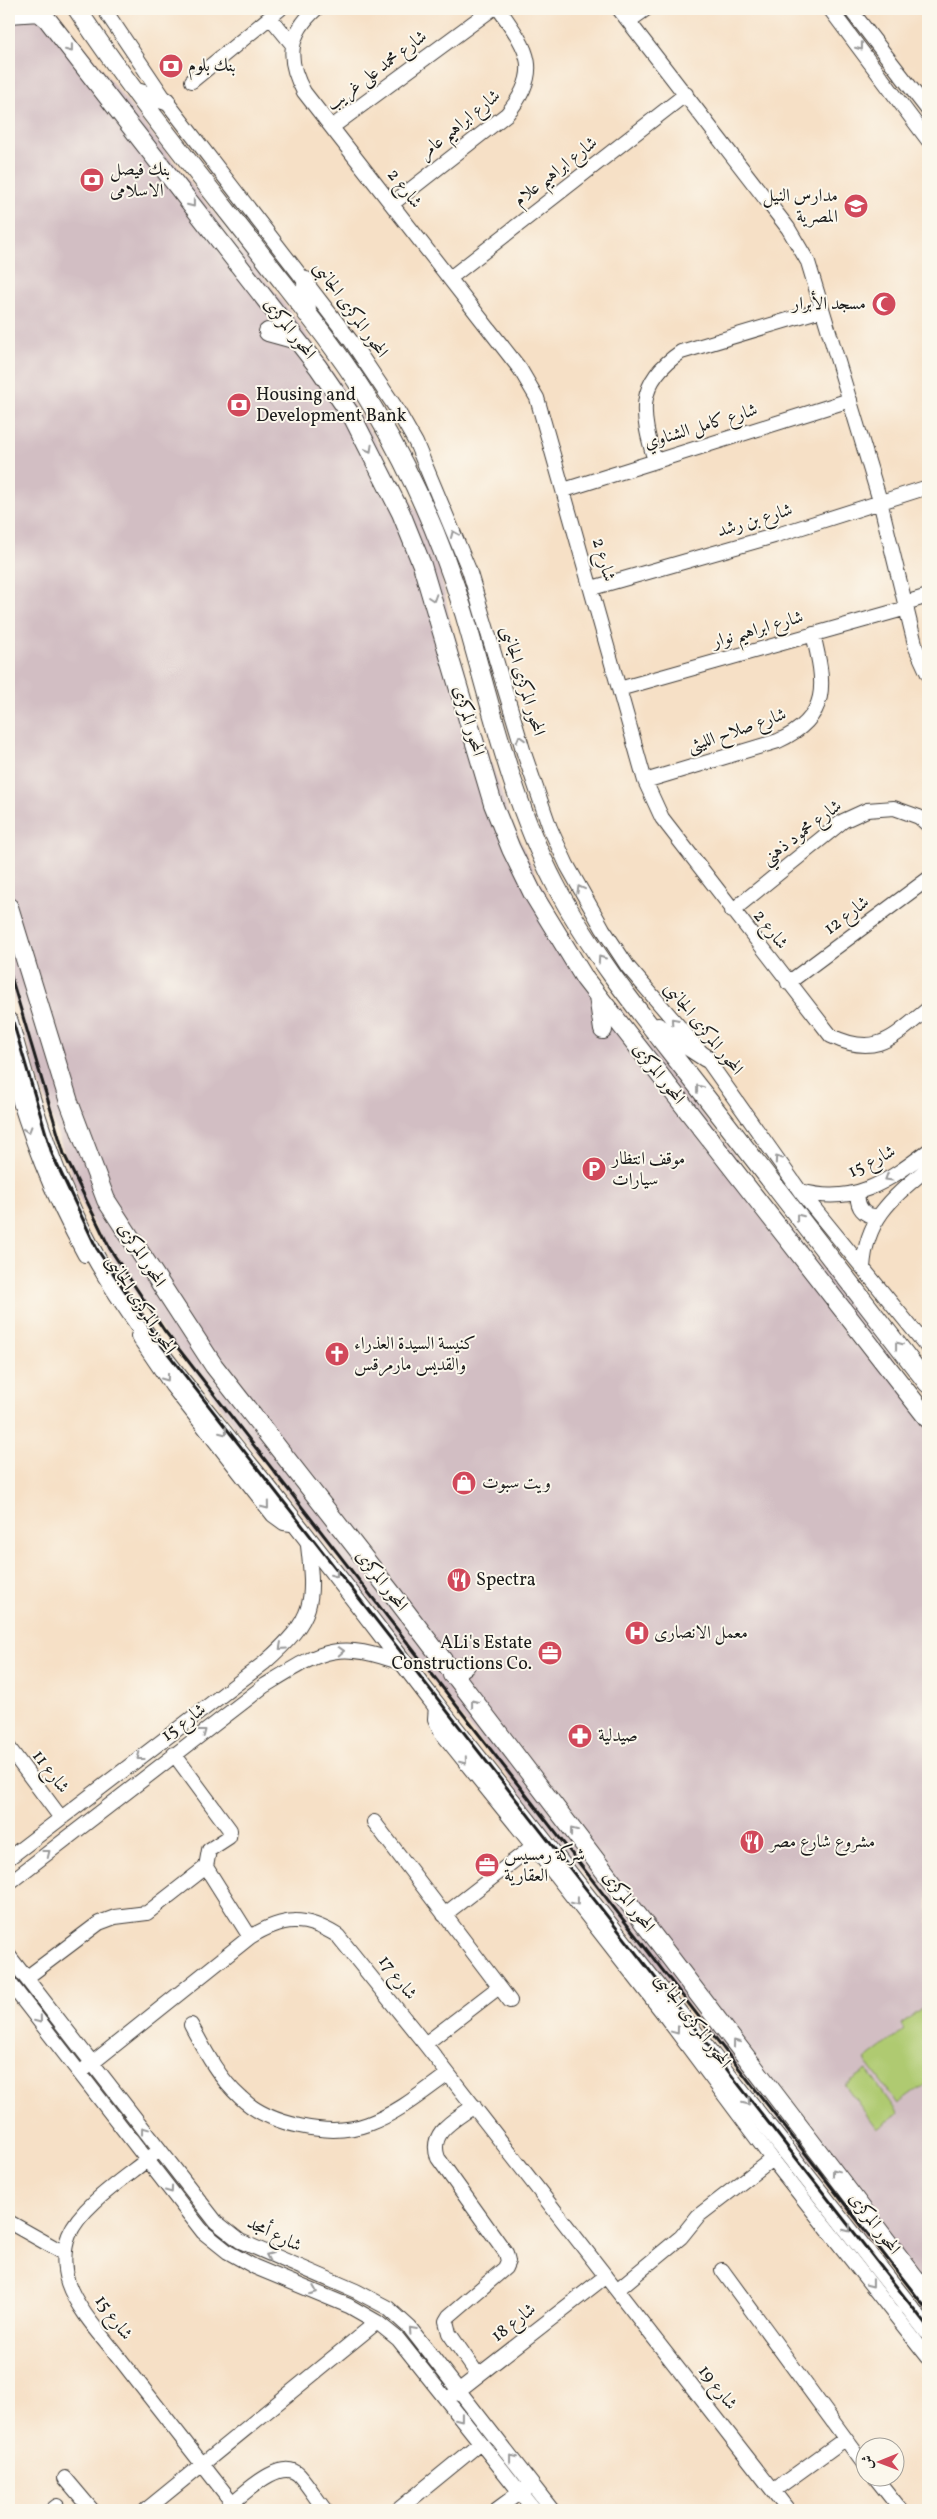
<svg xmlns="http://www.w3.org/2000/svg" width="937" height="2519" font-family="Vollkorn,Amiri,serif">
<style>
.industrial{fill:#d2bec3}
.green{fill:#afca71;stroke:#667346}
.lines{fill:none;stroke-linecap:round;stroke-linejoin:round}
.minor-casing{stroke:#3d3936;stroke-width:16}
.major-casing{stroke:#3d3936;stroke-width:20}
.minor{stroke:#fff;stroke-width:14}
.major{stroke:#fff;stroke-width:18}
.rail{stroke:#1c1c1c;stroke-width:3}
.oneway{stroke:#999}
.labels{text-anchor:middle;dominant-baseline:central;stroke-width:4;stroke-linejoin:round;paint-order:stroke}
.poi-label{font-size:18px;fill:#1c1c1c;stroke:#fbf7ec;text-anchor:start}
.street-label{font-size:18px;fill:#1c1c1c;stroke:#fbf7ec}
</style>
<rect width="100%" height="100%" fill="#fbf7ec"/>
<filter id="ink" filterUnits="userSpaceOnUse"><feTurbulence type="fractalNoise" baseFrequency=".02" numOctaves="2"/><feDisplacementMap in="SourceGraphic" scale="10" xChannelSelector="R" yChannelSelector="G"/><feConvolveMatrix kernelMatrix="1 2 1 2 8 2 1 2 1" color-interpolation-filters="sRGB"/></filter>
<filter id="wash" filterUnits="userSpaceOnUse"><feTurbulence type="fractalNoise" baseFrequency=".0096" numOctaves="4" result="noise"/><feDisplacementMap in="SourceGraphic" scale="20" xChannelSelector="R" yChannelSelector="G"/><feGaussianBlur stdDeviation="1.12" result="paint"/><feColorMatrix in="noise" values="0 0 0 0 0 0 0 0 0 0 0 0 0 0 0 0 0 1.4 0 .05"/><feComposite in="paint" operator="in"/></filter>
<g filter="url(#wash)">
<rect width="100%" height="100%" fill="#f6e0c6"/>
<!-- industrial -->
<path class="industrial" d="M9,9H55L298,321L341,384L384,453L421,518L441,573L450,621L485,742L510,818L535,873L570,938L606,990L928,1403V2319L792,2139L365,1595L165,1335L119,1271L80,1200L33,1063L9,982Z"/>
<!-- green -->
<path class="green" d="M927,2005L928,2082L898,2104L865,2060L904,2030L901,2024Z
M867,2070L898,2114L877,2129L845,2085Z"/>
</g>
<g filter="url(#ink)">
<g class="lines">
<defs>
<path id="minor" d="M104,9L166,101L351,341L396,408L416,443L469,570L524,753L550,828L567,865L603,929L628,967L706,1058L800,1191L928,1348
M316,9C288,34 286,60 304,92L520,369L537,398L645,781L662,818L831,1036C877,1058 893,1037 928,1009
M619,9L788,228L808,262L880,501L916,648L928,674
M830,9L928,140
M850,9L928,110
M270,17L293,45
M629,21L646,9
M192,81L280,9
M332,127L492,9
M392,204L507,114C544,70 527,49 499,9
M450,278L686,94
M655,461C641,414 635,383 681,352L821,310
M564,490L850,400
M592,588L774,536L928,487
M905,603L928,596
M619,689L907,608
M645,781L778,741C831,717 825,683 813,634
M732,911L843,821L867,810L894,808L919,817L928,825
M788,983L928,879
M9,1066C29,1135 50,1192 85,1255
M800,1191C854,1206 887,1182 928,1151
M858,1192C856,1207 864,1217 878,1216
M863,1268C866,1218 892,1198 928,1168
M138,1336L172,1386L273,1515L284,1523L298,1525
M436,1705L435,1719L441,1732L533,1846L663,2013L772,2159L928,2357
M9,1748L61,1818
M174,1754L230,1830L229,1837L209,1850L206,1867L250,1937
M374,1822L510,2001
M9,1858L264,1663C316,1617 315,1604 307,1537
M9,1883L264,1686C323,1650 335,1639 404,1664
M444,1915L533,1846
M9,1956L216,2222L240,2241L356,2291L388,2308L410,2328L552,2510
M26,1978L99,1923L115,1917L147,1913L206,1867
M9,1982L203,2232L228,2252L255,2267L349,2306L377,2322L398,2339L534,2510
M191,2025C205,2051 218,2077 240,2097C268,2125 331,2138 368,2124C398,2113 423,2092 448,2074
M425,2044L499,1987
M81,2072L250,1937C283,1917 304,1915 338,1936L425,2044L788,2510
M474,2106C455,2120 428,2132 438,2158L506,2253L508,2261L505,2268L449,2316L446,2321L449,2333L478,2375
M153,2155C128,2176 81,2205 69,2235C63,2250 63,2268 68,2283C76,2307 101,2335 117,2355C157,2407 198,2458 238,2510
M9,2222L64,2253
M722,2270L864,2464
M617,2290L681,2237L698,2216L772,2159
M453,2395L606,2276
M874,2476L901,2510
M65,2478L92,2510
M773,2491L845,2439
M232,2503C246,2492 281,2457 299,2475C309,2486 316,2499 325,2510
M52,2510L57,2506
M146,2510L377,2322
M398,2510L480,2443
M496,2510L527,2487"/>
<path id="major" d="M35,9L47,19L318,367L353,418L401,513L422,565L493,804L511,849L533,894L585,979L928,1419
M77,9C134,95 200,176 264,258C302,307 343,356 375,411C412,474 442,542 464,613C491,705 511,799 555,884C594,959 650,1025 702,1092C777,1189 853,1286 928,1384
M9,14L39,12
M134,91L166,101
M306,281L307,314
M268,332L297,340
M9,907L69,1102L106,1200L214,1366L394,1596L928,2295
M598,996L603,1030
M9,1022C29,1095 50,1167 84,1235C124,1316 193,1394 249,1465C312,1542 372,1622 433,1701C597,1912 764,2120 928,2331
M658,1027L706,1058
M452,1675L466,1665"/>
</defs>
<!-- minor casing -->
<use href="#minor" class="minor-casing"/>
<!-- major casing -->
<use href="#major" class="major-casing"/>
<!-- minor -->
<use href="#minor" class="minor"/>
<!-- major -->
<use href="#major" class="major"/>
<!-- rail -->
<path class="rail" d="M9,970L64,1154L110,1249L164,1330L928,2311
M9,1008L52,1154L97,1249L159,1342L928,2327"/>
</g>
<!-- one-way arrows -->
<defs><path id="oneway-chevron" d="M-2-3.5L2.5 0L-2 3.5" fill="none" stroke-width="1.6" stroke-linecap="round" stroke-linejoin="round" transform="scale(1.25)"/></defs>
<g class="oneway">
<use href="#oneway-chevron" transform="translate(860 47) rotate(52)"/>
<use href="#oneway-chevron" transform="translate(70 49) rotate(52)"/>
<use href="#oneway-chevron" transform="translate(192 204) rotate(52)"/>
<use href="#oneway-chevron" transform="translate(369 449) rotate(61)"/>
<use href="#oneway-chevron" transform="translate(454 534) rotate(-113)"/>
<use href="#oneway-chevron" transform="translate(433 598) rotate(72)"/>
<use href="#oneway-chevron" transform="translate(520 739) rotate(-107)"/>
<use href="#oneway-chevron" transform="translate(580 889) rotate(-118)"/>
<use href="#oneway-chevron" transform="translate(601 959) rotate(-125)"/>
<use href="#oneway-chevron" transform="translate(674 1021) rotate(-131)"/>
<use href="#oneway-chevron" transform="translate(699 1088) rotate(-128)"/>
<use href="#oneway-chevron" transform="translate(28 1130) rotate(73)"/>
<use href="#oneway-chevron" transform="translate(778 1159) rotate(-125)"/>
<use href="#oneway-chevron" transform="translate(888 1178) rotate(149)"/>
<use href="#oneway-chevron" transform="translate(799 1217) rotate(-128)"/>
<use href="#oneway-chevron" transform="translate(898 1345) rotate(-128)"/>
<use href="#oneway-chevron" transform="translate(166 1378) rotate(54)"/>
<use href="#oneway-chevron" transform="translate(224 1432) rotate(51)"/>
<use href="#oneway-chevron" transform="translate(266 1506) rotate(51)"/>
<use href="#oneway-chevron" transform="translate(335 1574) rotate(52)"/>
<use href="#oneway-chevron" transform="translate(282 1647) rotate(138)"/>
<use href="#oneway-chevron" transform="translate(341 1651) rotate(-3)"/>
<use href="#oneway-chevron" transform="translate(474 1703) rotate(-128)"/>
<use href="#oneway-chevron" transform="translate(203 1732) rotate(-37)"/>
<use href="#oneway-chevron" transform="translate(140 1757) rotate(143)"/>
<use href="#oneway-chevron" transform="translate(464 1761) rotate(51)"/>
<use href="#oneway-chevron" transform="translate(573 1831) rotate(-128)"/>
<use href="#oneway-chevron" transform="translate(47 1853) rotate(-38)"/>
<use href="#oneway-chevron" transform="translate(576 1902) rotate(52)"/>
<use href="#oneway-chevron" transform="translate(39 2020) rotate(51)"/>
<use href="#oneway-chevron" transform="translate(676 2031) rotate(53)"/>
<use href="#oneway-chevron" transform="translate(736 2043) rotate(-127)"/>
<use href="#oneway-chevron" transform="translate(747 2102) rotate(52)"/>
<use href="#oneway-chevron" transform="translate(144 2130) rotate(-127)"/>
<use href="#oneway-chevron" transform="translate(835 2172) rotate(-127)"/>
<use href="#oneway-chevron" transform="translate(170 2190) rotate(54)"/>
<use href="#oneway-chevron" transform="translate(848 2229) rotate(52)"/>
<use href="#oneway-chevron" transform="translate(269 2256) rotate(-156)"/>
<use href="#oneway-chevron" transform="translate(871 2284) rotate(52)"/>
<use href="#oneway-chevron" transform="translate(314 2291) rotate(22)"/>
<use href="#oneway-chevron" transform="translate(412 2330) rotate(-132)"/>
<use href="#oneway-chevron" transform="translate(460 2418) rotate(52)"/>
<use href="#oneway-chevron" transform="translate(512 2458) rotate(-128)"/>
</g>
</g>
<!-- icons -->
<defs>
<symbol id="bank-disc" viewBox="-11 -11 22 22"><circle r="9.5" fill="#d1495b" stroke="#fbf7ec"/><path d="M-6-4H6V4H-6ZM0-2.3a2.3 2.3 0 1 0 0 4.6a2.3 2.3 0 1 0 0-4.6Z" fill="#fff"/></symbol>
<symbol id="school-disc" viewBox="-11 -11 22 22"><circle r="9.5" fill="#d1495b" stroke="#fbf7ec"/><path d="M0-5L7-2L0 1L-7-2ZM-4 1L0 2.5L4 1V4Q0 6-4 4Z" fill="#fff"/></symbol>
<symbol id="mosque-disc" viewBox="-11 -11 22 22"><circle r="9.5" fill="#d1495b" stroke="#fbf7ec"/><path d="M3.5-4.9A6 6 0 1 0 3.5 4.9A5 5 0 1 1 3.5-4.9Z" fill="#fff"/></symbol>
<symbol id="parking-disc" viewBox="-11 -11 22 22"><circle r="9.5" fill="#d1495b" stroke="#fbf7ec"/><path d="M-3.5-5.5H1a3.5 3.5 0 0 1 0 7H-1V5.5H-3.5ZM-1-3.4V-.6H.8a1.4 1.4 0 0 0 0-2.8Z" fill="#fff"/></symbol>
<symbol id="church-disc" viewBox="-11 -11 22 22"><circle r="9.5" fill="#d1495b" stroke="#fbf7ec"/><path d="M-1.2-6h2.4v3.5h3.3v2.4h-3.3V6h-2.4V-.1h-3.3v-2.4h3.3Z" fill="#fff"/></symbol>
<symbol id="shop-disc" viewBox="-11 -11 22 22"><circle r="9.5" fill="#d1495b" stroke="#fbf7ec"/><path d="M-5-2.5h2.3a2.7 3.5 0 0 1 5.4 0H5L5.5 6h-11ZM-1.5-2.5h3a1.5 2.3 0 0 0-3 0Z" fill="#fff"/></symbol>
<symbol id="restaurant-disc" viewBox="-11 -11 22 22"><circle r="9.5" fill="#d1495b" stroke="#fbf7ec"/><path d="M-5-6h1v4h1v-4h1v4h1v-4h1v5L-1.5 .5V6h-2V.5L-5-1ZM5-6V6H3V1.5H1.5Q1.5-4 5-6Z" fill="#fff"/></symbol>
<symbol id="hospital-disc" viewBox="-11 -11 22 22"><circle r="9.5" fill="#d1495b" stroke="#fbf7ec"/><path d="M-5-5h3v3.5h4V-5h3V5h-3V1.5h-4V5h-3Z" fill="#fff"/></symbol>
<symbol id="office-disc" viewBox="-11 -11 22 22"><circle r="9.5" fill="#d1495b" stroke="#fbf7ec"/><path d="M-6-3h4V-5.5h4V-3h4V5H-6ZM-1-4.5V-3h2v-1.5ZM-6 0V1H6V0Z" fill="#fff"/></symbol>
<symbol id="pharmacy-disc" viewBox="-11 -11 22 22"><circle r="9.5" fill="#d1495b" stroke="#fbf7ec"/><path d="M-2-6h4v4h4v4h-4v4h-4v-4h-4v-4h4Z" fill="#fff"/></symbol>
</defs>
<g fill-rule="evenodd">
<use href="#bank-disc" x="157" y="52" width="28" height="28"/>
<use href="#bank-disc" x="78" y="166" width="28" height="28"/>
<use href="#school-disc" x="842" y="192" width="28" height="28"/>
<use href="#mosque-disc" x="870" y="290" width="28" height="28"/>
<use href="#bank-disc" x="225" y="391" width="28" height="28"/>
<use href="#parking-disc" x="580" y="1155" width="28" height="28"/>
<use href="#church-disc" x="323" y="1340" width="28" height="28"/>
<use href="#shop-disc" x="450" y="1469" width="28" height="28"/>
<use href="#restaurant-disc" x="445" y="1566" width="28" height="28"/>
<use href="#hospital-disc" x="623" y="1619" width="28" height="28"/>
<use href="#office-disc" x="536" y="1639" width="28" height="28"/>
<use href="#pharmacy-disc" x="566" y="1722" width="28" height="28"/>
<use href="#restaurant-disc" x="738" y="1828" width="28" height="28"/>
<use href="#office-disc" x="473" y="1851" width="28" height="28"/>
</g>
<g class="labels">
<!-- poi labels -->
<g class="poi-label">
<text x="188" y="66">بنك بلوم</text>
<text x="110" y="170">بنك فيصل<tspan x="110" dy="21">الاسلامى</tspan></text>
<text x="838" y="196" text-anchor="end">مدارس النيل<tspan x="838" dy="21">المصرية</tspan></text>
<text x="866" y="304" text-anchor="end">مسجد الأبرار</text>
<text x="256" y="395">Housing and<tspan x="256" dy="21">Development Bank</tspan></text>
<text x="612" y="1159">موقف انتظار<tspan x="612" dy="21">سيارات</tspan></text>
<text x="354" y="1344">كنيسة السيدة العذراء<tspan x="354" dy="21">والقديس مارمرقس</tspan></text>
<text x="482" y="1483">ويت سبوت</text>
<text x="476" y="1580">Spectra</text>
<text x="654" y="1633">معمل الانصارى</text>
<text x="532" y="1643" text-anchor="end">ALi's Estate<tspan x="532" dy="21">Constructions Co.</tspan></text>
<text x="598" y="1736">صيدلية</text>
<text x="770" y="1842">مشروع شارع مصر</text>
<text x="504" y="1855">شركة رمسيس<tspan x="504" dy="21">العقارية</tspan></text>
</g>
<!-- street labels -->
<g class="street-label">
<text transform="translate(377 71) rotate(-37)">شارع محمد على غريب</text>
<text transform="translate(460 125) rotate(-39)">شارع ابراهيم عامر</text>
<text transform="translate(556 172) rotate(-38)">شارع ابراهيم علام</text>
<text transform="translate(404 189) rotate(52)">شارع 2</text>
<text transform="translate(350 310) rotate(54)">المحور المركزى الجانبى</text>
<text transform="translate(289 329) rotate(52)">المحور المركزى</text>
<text transform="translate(701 427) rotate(-17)">شارع كامل الشناوي</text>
<text transform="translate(755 521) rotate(-17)">شارع بن رشد</text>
<text transform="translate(603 560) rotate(74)">شارع 2</text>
<text transform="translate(758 630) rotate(-16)">شارع ابراهيم نوار</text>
<text transform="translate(522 681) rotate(73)">المحور المركزى الجانبى</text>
<text transform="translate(468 721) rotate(74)">المحور المركزى</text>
<text transform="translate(737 731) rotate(-19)">شارع صلاح الليثى</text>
<text transform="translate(802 833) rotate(-37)">شارع محمود ذهني</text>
<text transform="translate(847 916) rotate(-37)">شارع 12</text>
<text transform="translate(770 930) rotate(52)">شارع 2</text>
<text transform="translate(703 1029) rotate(51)">المحور المركزى الجانبى</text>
<text transform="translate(658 1074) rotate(52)">المحور المركزى</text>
<text transform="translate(872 1162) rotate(-27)">شارع 15</text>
<text transform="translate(141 1255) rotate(57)">المحور المركزى</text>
<text transform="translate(140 1305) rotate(57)">المحور المركزى الجانبى</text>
<text transform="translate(381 1581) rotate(52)">المحور المركزى</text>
<text transform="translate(184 1723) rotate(-37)">شارع 15</text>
<text transform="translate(50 1772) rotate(53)">شارع 11</text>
<text transform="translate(628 1902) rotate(52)">المحور المركزى</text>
<text transform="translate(397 1978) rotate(52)">شارع 17</text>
<text transform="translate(692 2021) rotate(53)">المحور المركزى الجانبى</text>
<text transform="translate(874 2224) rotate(53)">المحور المركزى</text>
<text transform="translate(274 2235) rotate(26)">شارع أمجد</text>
<text transform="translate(113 2318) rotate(54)">شارع 15</text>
<text transform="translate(514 2323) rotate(-38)">شارع 18</text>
<text transform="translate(717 2388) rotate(52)">شارع 19</text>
</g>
</g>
<!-- margin -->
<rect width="937" height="2519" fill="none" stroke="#fbf7ec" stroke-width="30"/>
<!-- north arrow -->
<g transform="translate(880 2462) rotate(269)"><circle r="24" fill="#fbf7ec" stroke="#a29f99"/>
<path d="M0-4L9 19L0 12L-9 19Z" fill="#d1495b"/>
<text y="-8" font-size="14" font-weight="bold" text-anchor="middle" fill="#1c1c1c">ش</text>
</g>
</svg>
